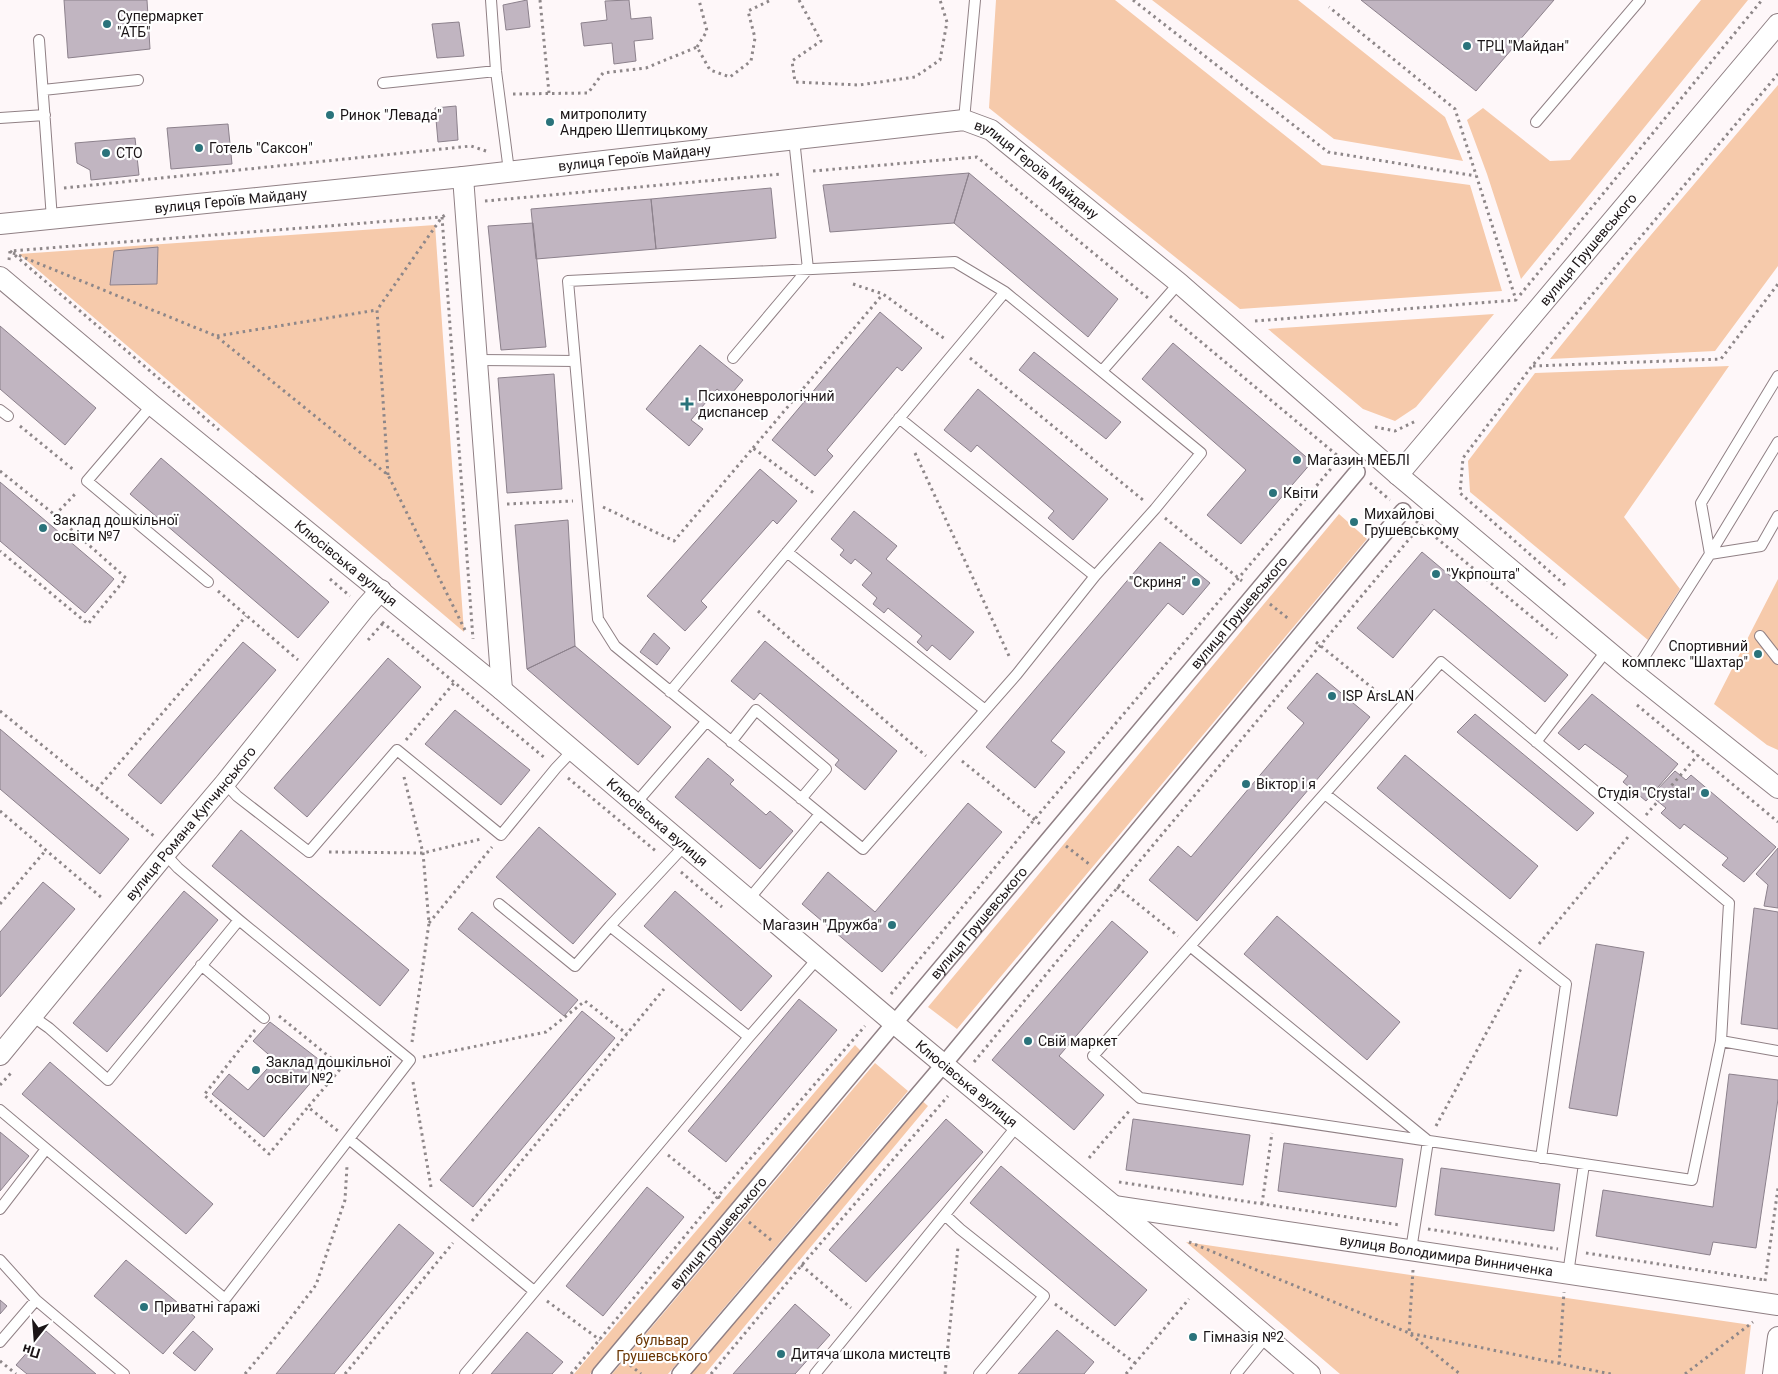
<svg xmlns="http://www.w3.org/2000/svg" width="1778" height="1374" font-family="Roboto,sans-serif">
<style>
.green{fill:#f6caab}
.building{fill:#c1b5c1;stroke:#8c818c}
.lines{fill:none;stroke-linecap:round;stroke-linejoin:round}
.service-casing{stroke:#908085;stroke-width:12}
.pedestrian-casing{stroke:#908085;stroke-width:18}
.minor-casing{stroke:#908085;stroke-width:22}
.path{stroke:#8e8789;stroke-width:3;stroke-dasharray:2.5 4;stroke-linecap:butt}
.service{stroke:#fff;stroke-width:10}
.pedestrian{stroke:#fff;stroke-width:15}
.minor{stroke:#fff;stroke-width:20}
.poi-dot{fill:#2a737b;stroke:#fff;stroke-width:2}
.labels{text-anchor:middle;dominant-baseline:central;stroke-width:4.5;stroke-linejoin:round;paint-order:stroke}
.poi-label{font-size:14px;fill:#1b1517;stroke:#fff;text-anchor:start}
.street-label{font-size:14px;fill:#1b1517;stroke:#fff}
.park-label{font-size:14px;fill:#693400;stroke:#fff}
</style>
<rect width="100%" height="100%" fill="#fef7f9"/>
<!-- green -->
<path class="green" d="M996,0H1115L1322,165L1470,185L1502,291L1240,309L989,108Z
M1152,0H1298L1445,117L1463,161L1334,139Z
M1701,0H1748L1521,279L1487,174L1467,120L1483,108L1550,161L1570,160Z
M1778,85V266L1715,351L1550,359L1634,255Z
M435,225L464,632L19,254Z
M1494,314L1416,407L1395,421L1363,409L1268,329Z
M1729,366L1624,517L1680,589L1648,640L1470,492L1468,461L1535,373Z
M1339,514L1367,539L957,1029L928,1007Z
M1778,579V750L1767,745L1714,704Z
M855,1045L864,1054L590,1374H574Z
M875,1063L908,1091L668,1374H612Z
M920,1099L928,1106L705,1374H688Z
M1186,1242L1751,1325L1745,1374H1340Z"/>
<!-- building -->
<path class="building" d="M64,0H147L150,49L68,58Z
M527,0L530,27L506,30L503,5Z
M629,0L631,19L651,17L653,39L634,41L636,61L614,64L612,43L584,46L581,23L607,20L605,1Z
M1361,0H1554L1476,91Z
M459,22L464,56L437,58L432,24Z
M456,106L458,140L438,142L435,108Z
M228,124L232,164L171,169L167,128Z
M135,138L139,175L91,180L90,170L77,163L75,143Z
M969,173L954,223L830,232L823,185Z
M969,173L1118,299L1088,337L954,223Z
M771,188L776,238L656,249L651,199Z
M651,199L656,249L536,259L531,209Z
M533,223L546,347L501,350L488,226Z
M158,247L157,284L110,285L114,251Z
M880,312L922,348L902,371L897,367L827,450L833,456L815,476L772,440Z
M0,326L96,408L65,445L0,389Z
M1173,343L1312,462L1241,544L1207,515L1246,470L1142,379Z
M700,345L743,380L728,398L717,389L691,420L703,429L689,446L646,409Z
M1034,352L1121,422L1106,439L1019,370Z
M554,374L562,489L507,493L498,378Z
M978,389L1108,499L1073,540L1048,518L1054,511L977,445L971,452L944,430Z
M161,458L329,602L298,638L130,494Z
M760,469L797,501L777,524L773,520L701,601L707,607L685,631L647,596Z
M0,482L114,579L85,613L0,541Z
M854,511L897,546L886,559L974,632L950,660L932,645L927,651L917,642L922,636L888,608L884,613L873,604L877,598L862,585L872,573L855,559L851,564L840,555L844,550L831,539Z
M568,520L575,646L527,669L515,525Z
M1160,542L1210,583L1183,615L1168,603L1051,741L1065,752L1035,788L986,747Z
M1422,552L1568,675L1545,702L1434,609L1393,658L1357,628Z
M654,633L670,648L657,665L640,652Z
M765,641L897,751L865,790L835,765L839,760L760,693L754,700L731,681Z
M243,642L276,670L161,804L128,775Z
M575,646L671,727L638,765L527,669Z
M388,658L421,687L307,817L274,788Z
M1317,673L1370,717L1197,921L1149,880L1178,846L1191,857L1304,723L1287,708Z
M1592,694L1678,764L1646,801L1623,782L1628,776L1585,744L1579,750L1558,733Z
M455,710L530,770L501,805L425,744Z
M1475,714L1594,813L1577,831L1457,732Z
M0,729L129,839L100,874L0,789Z
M1405,755L1538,866L1510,899L1377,788Z
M708,758L734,780L730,784L766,815L770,811L793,831L760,869L675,797Z
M1675,771L1686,780L1691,775L1776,847L1744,882L1722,865L1728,858L1684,824L1680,829L1661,813L1666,808L1651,796Z
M968,803L1002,832L882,972L802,904L828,872L875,912Z
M539,827L616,894L573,944L496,877Z
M241,830L409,970L380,1006L212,866Z
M1778,848V908L1764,906L1768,885L1756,874Z
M43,882L75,909L0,997V932Z
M184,891L218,920L107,1052L73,1023Z
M675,891L772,976L741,1011L644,926Z
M1754,908L1778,912V1029L1741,1024Z
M472,912L578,1000L564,1016L458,929Z
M1277,916L1400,1022L1367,1060L1244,954Z
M1112,921L1148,952L1059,1056L1104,1095L1074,1130L992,1060Z
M1596,944L1644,952L1617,1116L1569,1108Z
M799,999L837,1030L726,1162L688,1131Z
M582,1011L615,1038L473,1207L440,1180Z
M270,1022L326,1065L264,1137L212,1094L229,1074L248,1090L275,1060L253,1041Z
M50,1062L213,1204L186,1234L22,1094Z
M1729,1074L1778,1080V1099L1756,1248L1713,1242L1710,1255L1596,1236L1603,1190L1713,1207Z
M946,1119L983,1152L866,1282L829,1250Z
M1133,1119L1250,1135L1243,1185L1126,1170Z
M0,1132L29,1156L0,1191Z
M1284,1143L1403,1159L1396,1207L1278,1191Z
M1001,1166L1147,1290L1115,1326L970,1203Z
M1441,1168L1560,1184L1554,1231L1435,1215Z
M647,1187L684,1217L603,1316L566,1286Z
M399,1224L434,1253L334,1374H276Z
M126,1260L195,1317L163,1354L94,1296Z
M0,1300L7,1306L0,1314Z
M795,1304L830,1335L795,1374H733Z
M1057,1330L1094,1362L1084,1374H1018Z
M46,1331L96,1374H27L16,1365Z
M193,1331L213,1349L195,1371L173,1353Z
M527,1332L563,1362L552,1374H491Z"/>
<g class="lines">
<defs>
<path id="service" d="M491,0L496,71L509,171
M39,40L52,219
M383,83L496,71
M43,90L138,80
M0,118L45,115
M964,120L975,0
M1536,122L1640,0
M955,262L1005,292L1201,453L1155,509L1095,576L1017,674L863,849L615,646L598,619L568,281Z
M733,358L808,269L794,139
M477,360L575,361
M1102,371L1179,283
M1778,376L1701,503L1710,554L1761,546L1778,516
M152,405L87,481L208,582
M0,410L8,416
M899,418L1095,576
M787,552L985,710
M1760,636L1778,659
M1441,662L1729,903L1721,1041L1692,1180L1140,1098L1093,1056Z
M1634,673L1710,554L1778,442
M670,692L1005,292
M731,742L756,710L826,769L801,799
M1536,742L1607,650
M225,783L237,796L309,852L397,750L501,835L556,768L573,750
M1325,794L1566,984L1541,1158
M636,803L706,722
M685,845L610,926L749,1037
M749,899L820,814
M499,904L575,966L610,926
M1190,946L1427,1140
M201,965L264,1018
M32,1016L49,1028L108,1080L239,920
M1721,1041L1778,1051
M0,1110L225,1299L410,1060L239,920L178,868L165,854
M349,1139L534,1291
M0,1209L46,1149
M945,1215L960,1229L1044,1296L979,1374
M1411,1250L1428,1141
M0,1260L36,1300L124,1374
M1568,1274L1584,1164
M0,1342L36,1300
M465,1374L749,1037L818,958
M815,1374L1017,1126
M1236,1374L1266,1337"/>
<g id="pedestrian">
<path id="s1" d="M600,1374L1357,472"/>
<path d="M680,1374L944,1064L1403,511"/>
</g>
<g id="minor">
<path d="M463,177L502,690"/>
<path id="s2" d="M0,224L463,177L964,120L991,130L1179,283L1398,475L1634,673L1778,788"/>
<path id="s3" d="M0,277L152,405L502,690L895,1024L1114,1206L1310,1374"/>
<path id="s4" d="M1398,475L1778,24"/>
<path id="s5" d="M0,1055L165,854L225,783L365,608L381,590"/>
<path id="s6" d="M1114,1206L1778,1305"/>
<path d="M1773,1374L1778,1337"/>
</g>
</defs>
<!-- service casing -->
<use href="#service" class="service-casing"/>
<!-- pedestrian casing -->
<use href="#pedestrian" class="pedestrian-casing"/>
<!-- minor casing -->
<use href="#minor" class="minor-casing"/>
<!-- path -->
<path class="path" d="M540,0L549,93
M799,0L821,41L792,61L795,82L859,85L915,77L940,60L947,22L940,0
M1133,0L1328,152L1476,176
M697,47L707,31L699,0
M513,94L588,93L603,73L646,68L697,47L710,70L730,77L751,61L755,38L748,11L771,0
M813,171L977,157L1148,298
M64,188L471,146L489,152
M485,201L782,174
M442,217L473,639
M10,251L219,430
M13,253L216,336L388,475L466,632
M9,260L10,251L441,217
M853,284L883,294L945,339
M1520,295L1762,0
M1170,316L1344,461
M1255,321L1516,300L1455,109L1329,7
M217,336L377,310
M970,358L1143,500
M1533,366L1721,359L1778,284
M20,426L75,471
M1375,427L1395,431L1416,421
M753,448L883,294
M915,453L1010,658
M0,471L55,515L126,578L88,624L0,551
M388,475L377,310L442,217L447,214
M1370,483L1390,500
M507,504L573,501
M603,507L674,541L753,448L815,494
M55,515L77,492
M1165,518L1242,581
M1416,521L1557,638
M330,579L350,596
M1565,585L1460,493L1463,458L1532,366L1778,74
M218,591L298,660
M1270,604L1290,620
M758,611L926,756
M382,622L546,759
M368,640L384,622
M1316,642L1387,700
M1637,705L1778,822
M0,711L154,836
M406,740L454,683
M962,761L1040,824
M404,777L423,853L429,923L412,1042
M568,778L657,852
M97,789L246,616
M0,811L102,898
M1646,815L1698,755
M1066,846L1089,864
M329,852L423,853L481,839
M681,872L722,907
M1117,887L1178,936
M0,904L46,850
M429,923L492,847
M1539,944L1628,837
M891,994L1034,820L1340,458
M279,1016L342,1067L308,1107L338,1131
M255,1030L204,1095L269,1154L308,1107
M423,1057L546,1032L585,1001L627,1034
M974,1062L1118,887L1421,525
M413,1082L431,1187
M0,1085L11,1073
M1436,1126L1522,967
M668,1155L723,1200
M1089,1158L1130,1110
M1119,1182L1400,1225
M1262,1204L1272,1133
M472,1221L664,989
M749,1222L771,1240
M1428,1229L1558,1249
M1189,1242L1409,1333L1460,1374
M1586,1253L1765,1280
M801,1265L851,1308
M1413,1270L1409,1333L1611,1374
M1765,1281L1778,1188
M547,1301L600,1340
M1055,1304L1135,1363
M0,1361L16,1374
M1559,1364L1564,1292
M630,1365L641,1374
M245,1374L280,1332L316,1285L345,1200L347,1166
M345,1374L453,1243
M571,1374L718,1196L865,1026
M711,1374L801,1266L948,1096
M945,1374L958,1247
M1126,1374L1189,1299
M1685,1374L1753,1322"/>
<!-- service -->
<use href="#service" class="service"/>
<!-- pedestrian -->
<use href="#pedestrian" class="pedestrian"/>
<!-- minor -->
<use href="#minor" class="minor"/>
</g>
<!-- markers -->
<g class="poi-dot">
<circle cx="107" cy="24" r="5"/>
<circle cx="1467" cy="46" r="5"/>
<circle cx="330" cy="115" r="5"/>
<circle cx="550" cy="122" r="5"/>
<circle cx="199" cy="148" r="5"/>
<circle cx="106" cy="153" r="5"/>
<path d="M684.5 396.5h5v5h5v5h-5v5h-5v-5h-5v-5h5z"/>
<circle cx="1297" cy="460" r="5"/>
<circle cx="1273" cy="493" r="5"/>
<circle cx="1354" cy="522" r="5"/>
<circle cx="43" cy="528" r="5"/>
<circle cx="1436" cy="574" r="5"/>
<circle cx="1196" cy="582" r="5"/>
<circle cx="1758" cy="654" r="5"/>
<circle cx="1332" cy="696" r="5"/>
<circle cx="1246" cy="784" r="5"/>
<circle cx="1705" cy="793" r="5"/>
<circle cx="892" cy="925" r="5"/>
<circle cx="1028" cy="1041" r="5"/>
<circle cx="256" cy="1070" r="5"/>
<circle cx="144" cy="1307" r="5"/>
<circle cx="1193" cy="1337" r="5"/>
<circle cx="781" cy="1354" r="5"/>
</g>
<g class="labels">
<!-- poi labels -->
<g class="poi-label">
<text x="117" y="16">Супермаркет<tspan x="117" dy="16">"АТБ"</tspan></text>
<text x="1477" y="46">ТРЦ "Майдан"</text>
<text x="560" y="114">митрополиту<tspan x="560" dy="16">Андрею Шептицькому</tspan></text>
<text x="340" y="115">Ринок "Левада"</text>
<text x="209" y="148">Готель "Саксон"</text>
<text x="116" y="153">СТО</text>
<text x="698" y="396">Психоневрологічний<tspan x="698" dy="16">диспансер</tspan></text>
<text x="1307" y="460">Магазин МЕБЛІ</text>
<text x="1283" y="493">Квіти</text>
<text x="1364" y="514">Михайлові<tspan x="1364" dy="16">Грушевському</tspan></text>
<text x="53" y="520">Заклад дошкільної<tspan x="53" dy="16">освіти №7</tspan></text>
<text x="1446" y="574">"Укрпошта"</text>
<text x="1186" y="582" text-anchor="end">"Скриня"</text>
<text x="1748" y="646" text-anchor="end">Спортивний<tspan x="1748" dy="16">комплекс "Шахтар"</tspan></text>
<text x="1342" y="696">ISP ArsLAN</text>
<text x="1256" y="784">Віктор і я</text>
<text x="1695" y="793" text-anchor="end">Студія "Crystal"</text>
<text x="882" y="925" text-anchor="end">Магазин "Дружба"</text>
<text x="1038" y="1041">Свiй маркет</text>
<text x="266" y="1062">Заклад дошкільної<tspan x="266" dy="16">освіти №2</tspan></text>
<text x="154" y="1307">Приватні гаражі</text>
<text x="1203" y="1337">Гімназія №2</text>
<text x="791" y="1354">Дитяча школа мистецтв</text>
</g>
<!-- street labels -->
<g class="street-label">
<text stroke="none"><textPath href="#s2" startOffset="638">вулиця Героїв Майдану</textPath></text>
<text stroke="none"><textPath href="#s2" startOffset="1058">вулиця Героїв Майдану</textPath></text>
<text stroke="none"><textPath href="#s2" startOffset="232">вулиця Героїв Майдану</textPath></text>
<text stroke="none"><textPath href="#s4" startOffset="295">вулиця Грушевського</textPath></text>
<text stroke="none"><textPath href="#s3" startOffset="449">Клюсівська вулиця</textPath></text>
<text stroke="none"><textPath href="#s1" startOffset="994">вулиця Грушевського</textPath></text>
<text stroke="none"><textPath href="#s3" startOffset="854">Клюсівська вулиця</textPath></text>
<text stroke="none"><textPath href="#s5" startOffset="300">вулиця Романа Купчинського</textPath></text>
<text stroke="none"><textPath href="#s1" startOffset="589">вулиця Грушевського</textPath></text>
<text stroke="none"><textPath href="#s3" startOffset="1259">Клюсівська вулиця</textPath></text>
<text stroke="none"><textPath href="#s1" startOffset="184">вулиця Грушевського</textPath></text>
<text stroke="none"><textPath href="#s6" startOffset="336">вулиця Володимира Винниченка</textPath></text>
</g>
<!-- park labels -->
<g class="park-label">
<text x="662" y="1340">бульвар<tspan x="662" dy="16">Грушевського</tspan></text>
</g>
</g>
<!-- north arrow -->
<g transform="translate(35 1339) rotate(197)" stroke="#ffffff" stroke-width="4" paint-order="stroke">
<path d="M0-4L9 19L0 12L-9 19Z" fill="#1b1517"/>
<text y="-8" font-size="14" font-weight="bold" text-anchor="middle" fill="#1b1517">Пн</text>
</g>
</svg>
